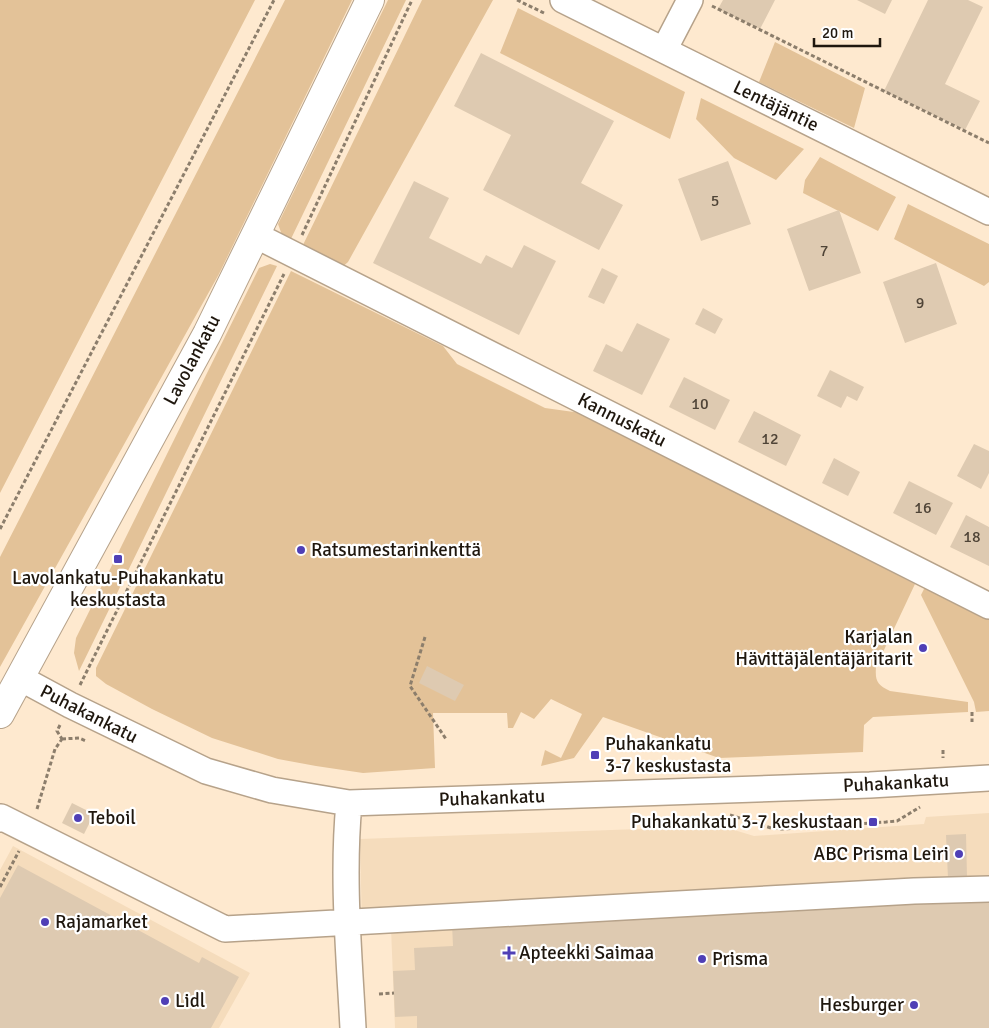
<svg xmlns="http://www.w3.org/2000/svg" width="989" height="1028" font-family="Signika,sans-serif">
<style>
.built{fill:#f5dcbc}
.green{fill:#e3c298}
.building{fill:#decab1}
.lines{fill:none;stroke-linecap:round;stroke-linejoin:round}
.minor-casing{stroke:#b6a28a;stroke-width:28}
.major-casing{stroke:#b6a28a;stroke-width:30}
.path{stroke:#8c7e6c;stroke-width:3;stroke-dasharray:4 2.5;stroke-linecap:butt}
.minor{stroke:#fff;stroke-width:25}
.major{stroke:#fff;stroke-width:28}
.poi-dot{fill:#4f3fb6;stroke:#fff;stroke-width:2}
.labels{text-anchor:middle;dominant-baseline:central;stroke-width:4.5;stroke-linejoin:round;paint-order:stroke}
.number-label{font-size:16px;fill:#4f4437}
.street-label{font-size:19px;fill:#1f170e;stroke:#fff}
.poi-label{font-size:19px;fill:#1f170e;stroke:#fff;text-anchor:start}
</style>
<rect width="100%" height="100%" fill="#fee9cf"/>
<!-- built -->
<path class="built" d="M989,813V1028H395L391,928H362L360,839L721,826L754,836L924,824L926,817Z
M13,846L250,973L219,1028H0V870Z"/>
<!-- green -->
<path class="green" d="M0,0H255L0,493Z
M285,0H352L219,274L0,667V557Z
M388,0H406L289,243L282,235L278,224Z
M422,0H493L348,262L340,269L302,247Z
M518,8L685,92L670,139L500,53Z
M775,42L865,88L854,128L759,82Z
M701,98L804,149L776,180L734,158L696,119Z
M820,157L896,197L878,231L803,193L805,180Z
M908,204L989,244V282L984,286L894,239Z
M270,264L277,266L79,671L74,653L76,638L259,268Z
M291,271L443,346L457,364L545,408L581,413L915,584L876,667C875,681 877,685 890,691L968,702V712L873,717L864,725L863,752L719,758L603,717L574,758L541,766L545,750L561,758L582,714L551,699L534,719L521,712L513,728H508L507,713H433L435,768L363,773L316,766L278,759L212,738L152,709L106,684L96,676V668Z
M925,587L989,619V711L976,712L974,702L921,595Z"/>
<!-- building -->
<path class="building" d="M723,0H775L760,29L718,9Z
M857,0H892L885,14Z
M928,0H968L983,7L945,84L980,101L965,130L884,91Z
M481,53L614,121L581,183L623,205L599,250L483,190L511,135L454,106Z
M728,161L751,224L701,241L678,179Z
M414,181L449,198L429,238L481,264L486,255L512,268L524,245L556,261L519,335L373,263Z
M839,210L861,273L809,291L787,229Z
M936,263L957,324L905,343L883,282Z
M602,268L618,276L604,304L588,297Z
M703,308L723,319L715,334L695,324Z
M637,323L670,339L642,395L593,371L606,344L622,352Z
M830,370L864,387L857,401L847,396L841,408L817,396Z
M684,377L730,400L715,430L669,407Z
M754,411L801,435L786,466L738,442Z
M974,444L989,451V473L981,489L957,476Z
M834,458L860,472L848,496L822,483Z
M909,481L953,503L936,535L893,513Z
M966,515L989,527V566L950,547Z
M427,666L464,685L455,701L419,683Z
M72,803L94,814L84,834L62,823Z
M966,834L967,877L948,878L946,835Z
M18,865L199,963L202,957L239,977L211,1028H0V898Z
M989,896V1028H417V1016L395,1017L393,971L415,970L414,948L453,946L452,924Z"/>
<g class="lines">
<defs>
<path id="minor" d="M563,0L989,212
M664,50L690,0
M255,235L989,606
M20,678L70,705L206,771L272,790L349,803L870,785L989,778
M349,803C342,877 349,953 353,1028
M0,819L1,817L225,929L914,891L989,889"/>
<path id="major" d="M0,714L207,334L370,0"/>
</defs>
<!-- minor casing -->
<use href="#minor" class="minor-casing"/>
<!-- major casing -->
<use href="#major" class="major-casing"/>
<!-- path -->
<path class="path" d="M517,0L544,13
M712,6L989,143
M302,235L412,0
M0,529L274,0
M425,637L410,686L446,739
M80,685L284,274
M972,712V722
M60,725L57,731L62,739
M62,739L79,738L86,741
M943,750V758
M37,809L55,749L62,739
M730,815L771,828L782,829L886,822L897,821L920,807
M0,887L19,851
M379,994L394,993"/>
<!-- minor -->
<use href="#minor" class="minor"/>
<!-- major -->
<use href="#major" class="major"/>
</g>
<!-- markers -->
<g class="poi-dot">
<circle cx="301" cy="550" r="5"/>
<rect x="113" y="554" width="10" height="10" rx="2.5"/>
<circle cx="923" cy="648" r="5"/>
<rect x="590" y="750" width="10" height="10" rx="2.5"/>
<circle cx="78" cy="818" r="5"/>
<rect x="868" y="817" width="10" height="10" rx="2.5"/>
<circle cx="959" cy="854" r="5"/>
<circle cx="45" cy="922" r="5"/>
<path d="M506.5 945.5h5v5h5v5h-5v5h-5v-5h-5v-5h5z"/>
<circle cx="702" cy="959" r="5"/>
<circle cx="165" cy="1001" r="5"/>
<circle cx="914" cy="1005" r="5"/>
</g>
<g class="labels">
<!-- number labels -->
<g class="number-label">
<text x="715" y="201">5</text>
<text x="824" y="251">7</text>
<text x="920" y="303">9</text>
<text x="700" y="404">10</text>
<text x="770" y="439">12</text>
<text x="923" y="508">16</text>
<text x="972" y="537">18</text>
</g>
<!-- street labels -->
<g class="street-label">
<text transform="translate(776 106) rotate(26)">Lentäjäntie</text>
<text transform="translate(192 360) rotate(-62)">Lavolankatu</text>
<text transform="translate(622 420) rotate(27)">Kannuskatu</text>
<text transform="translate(89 714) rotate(27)">Puhakankatu</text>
<text transform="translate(896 783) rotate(-3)">Puhakankatu</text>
<text transform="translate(492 798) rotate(-2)">Puhakankatu</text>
</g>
<!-- poi labels -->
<g class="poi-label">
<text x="311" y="550">Ratsumestarinkenttä</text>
<text x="118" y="578" text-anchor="middle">Lavolankatu-Puhakankatu<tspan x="118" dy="22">keskustasta</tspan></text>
<text x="913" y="637" text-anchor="end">Karjalan<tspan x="913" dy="22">Hävittäjälentäjäritarit</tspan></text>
<text x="605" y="744">Puhakankatu<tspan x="605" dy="22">3-7 keskustasta</tspan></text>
<text x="88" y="818">Teboil</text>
<text x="863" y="822" text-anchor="end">Puhakankatu 3-7 keskustaan</text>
<text x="949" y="854" text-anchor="end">ABC Prisma Leiri</text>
<text x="55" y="922">Rajamarket</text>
<text x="519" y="953">Apteekki Saimaa</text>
<text x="712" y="959">Prisma</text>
<text x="175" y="1001">Lidl</text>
<text x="904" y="1005" text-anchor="end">Hesburger</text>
</g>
</g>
<!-- scale -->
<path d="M814 38v8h66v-8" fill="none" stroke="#1f170e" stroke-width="2.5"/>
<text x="822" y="38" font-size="15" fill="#1f170e" stroke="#ffffff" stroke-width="4" paint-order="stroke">20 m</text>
</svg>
